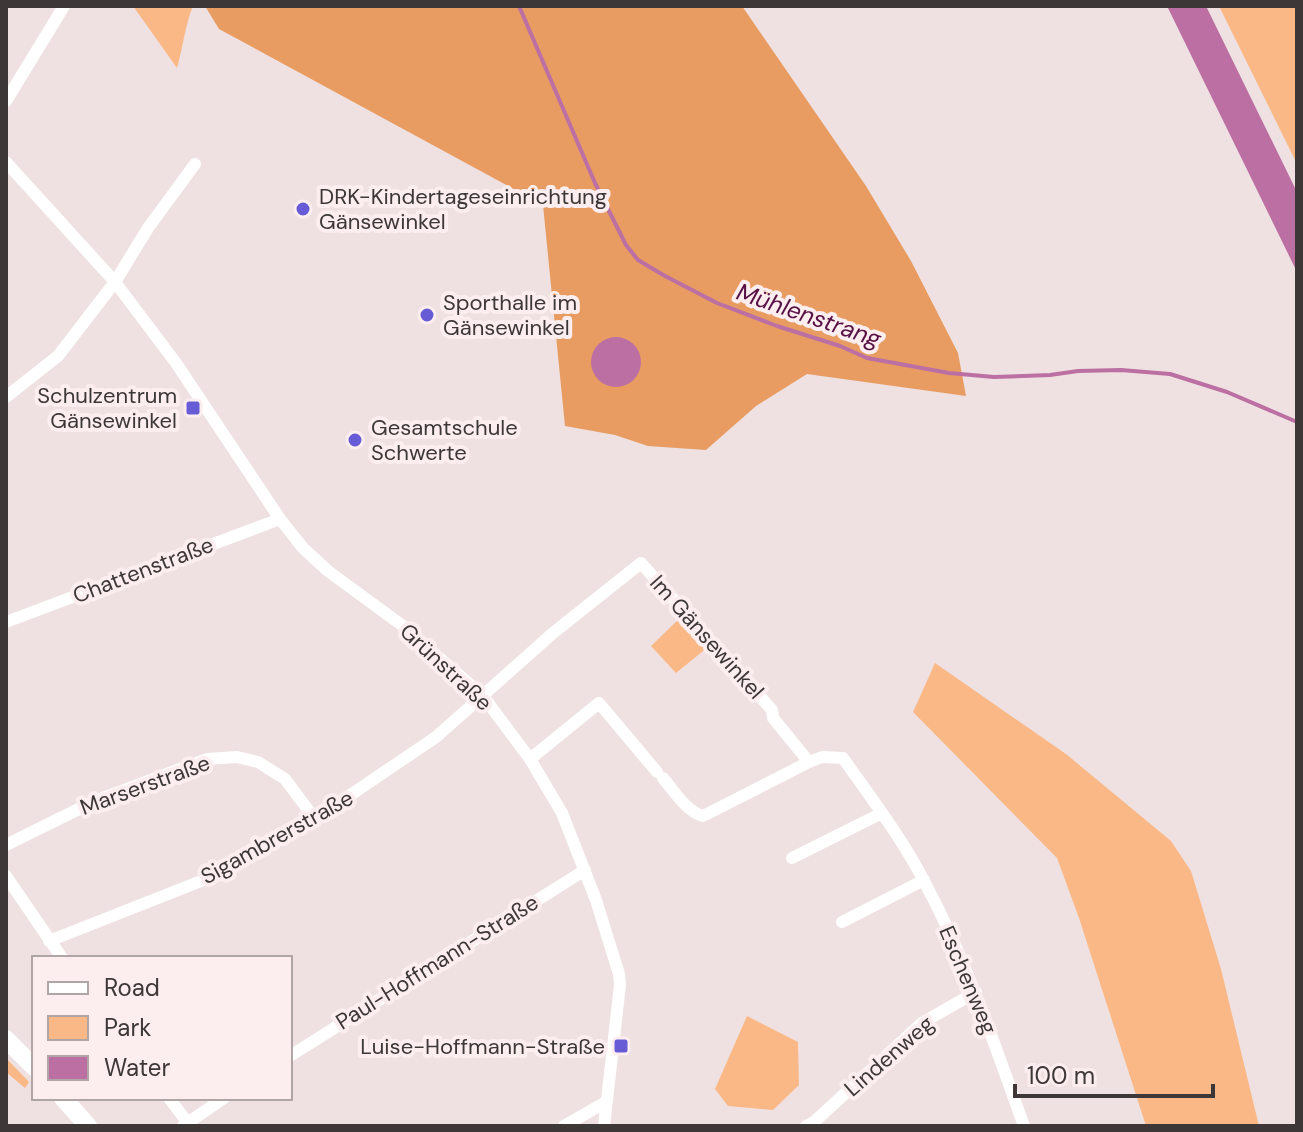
<svg xmlns="http://www.w3.org/2000/svg" width="1303" height="1132" font-family="'DM Sans',sans-serif">
<style>
.green{fill:#fab887}
.forest{fill:#e89c61}
.water{fill:#bc6fa3}
.lines{fill:none;stroke-linecap:round;stroke-linejoin:round}
.stream{stroke:#bc6fa3;stroke-width:4}
.street{stroke:#fff;stroke-width:12}
.secondary{stroke:#fff;stroke-width:18}
.poi-dot{fill:#675cd6;stroke:#fceeee;stroke-width:3}
.labels{text-anchor:middle;dominant-baseline:central;stroke-width:8;stroke-linejoin:round;paint-order:stroke}
.poi-label{font-size:22px;fill:#3d3737;stroke:#fceeee;text-anchor:start}
.street-label{font-size:22px;fill:#3d3737;stroke:#fceeee}
.water-label{font-size:24px;font-style:italic;fill:#571045;stroke:#fceeee}
</style>
<rect width="100%" height="100%" fill="#efe1e1"/>
<!-- green -->
<path class="green" d="M133,6H193C185,25 183,48 177,68Z
M1219,6H1297V164Z
M682,616L708,647L676,673L651,646Z
M935,663L1066,754L1171,841L1191,871L1221,969L1259,1126H1146L1079,918L1057,858L913,712Z
M747,1016L798,1042L799,1085L773,1110L728,1106L715,1089Z
M6,1058L29,1082L25,1088L6,1072Z"/>
<!-- forest -->
<path class="forest" d="M205,6H742L866,186L911,261L958,353L966,396L807,374L756,406L706,450L648,446L615,435L565,426L543,205L219,29Z"/>
<!-- water -->
<path class="water" d="M1167,6H1206L1297,192V272Z
M591 362a25 25 0 1 1 50 0a25 25 0 1 1-50 0Z"/>
<g class="lines">
<!-- stream -->
<path class="stream" d="M519,6L595,183L626,245L638,260L665,276L717,303L777,326L840,346L867,358L949,373L994,377L1050,375L1078,371L1121,370L1170,374L1227,392L1297,422"/>
<!-- street -->
<path class="street" d="M6,101L64,6
M6,162L115,282L176,363L280,519L303,548L328,571L403,626L483,696L530,759L562,813L596,900L619,974L620,985L604,1126
M6,397L58,356L115,282L148,228L195,164
M6,622L280,519
M530,759L599,703L657,772
M663,778C674,791 686,811 703,816L809,762L822,757L843,758C871,798 902,838 924,881C966,959 994,1043 1024,1126
M6,845L97,800L207,759L237,757L258,762L285,779L315,819
M792,858L882,813
M6,876L62,958
M842,922L924,880
M49,941L224,872L315,819L436,737L553,633L641,563L772,710L773,718L809,762
M290,1056L585,870
M169,1098L187,1122
M183,1126L224,1098
M564,1126L606,1102
M806,1126L814,1122L922,1023L976,992"/>
<!-- secondary -->
<path class="secondary" d="M6,1039L34,1067
M63,1098L88,1126"/>
</g>
<!-- markers -->
<g class="poi-dot">
<circle cx="303" cy="209" r="8"/>
<circle cx="427" cy="315" r="8"/>
<rect x="185" y="400" width="16" height="16" rx="4"/>
<circle cx="355" cy="440" r="8"/>
<rect x="613" y="1038" width="16" height="16" rx="4"/>
</g>
<g class="labels">
<!-- poi labels -->
<g class="poi-label">
<text x="319" y="196">DRK-Kindertageseinrichtung<tspan x="319" dy="25">Gänsewinkel</tspan></text>
<text x="443" y="302">Sporthalle im<tspan x="443" dy="25">Gänsewinkel</tspan></text>
<text x="177" y="395" text-anchor="end">Schulzentrum<tspan x="177" dy="25">Gänsewinkel</tspan></text>
<text x="371" y="427">Gesamtschule<tspan x="371" dy="25">Schwerte</tspan></text>
<text x="605" y="1046" text-anchor="end">Luise-Hoffmann-Straße</text>
</g>
<!-- street labels -->
<g class="street-label">
<text transform="translate(143 570) rotate(-21)">Chattenstraße</text>
<text transform="translate(707 637) rotate(48)">Im Gänsewinkel</text>
<text transform="translate(446 667) rotate(43)">Grünstraße</text>
<text transform="translate(145 785) rotate(-20)">Marserstraße</text>
<text transform="translate(277 837) rotate(-29)">Sigambrerstraße</text>
<text transform="translate(437 962) rotate(-32)">Paul-Hoffmann-Straße</text>
<text transform="translate(968 980) rotate(67)">Eschenweg</text>
<text transform="translate(889 1056) rotate(-41)">Lindenweg</text>
</g>
<!-- water labels -->
<g class="water-label">
<text transform="translate(809 315) rotate(19)">Mühlenstrang</text>
</g>
</g>
<!-- border -->
<rect width="1303" height="1132" fill="none" stroke="#3d3737" stroke-width="16"/>
<!-- legend -->
<rect x="32" y="956" width="260" height="144" fill="#fceeee" stroke="#b0a5a5" stroke-width="2"/>
<rect x="48" y="982" width="40" height="12" fill="#ffffff" stroke="#b0a5a5" stroke-width="2"/>
<text x="104" y="996" font-size="24" fill="#3d3737">Road</text>
<rect x="48" y="1016" width="40" height="24" fill="#fab887" stroke="#b0a5a5" stroke-width="2"/>
<text x="104" y="1036" font-size="24" fill="#3d3737">Park</text>
<rect x="48" y="1056" width="40" height="24" fill="#bc6fa3" stroke="#b0a5a5" stroke-width="2"/>
<text x="104" y="1076" font-size="24" fill="#3d3737">Water</text>
<!-- scale -->
<path d="M1015 1084v12h198v-12" fill="none" stroke="#3d3737" stroke-width="4"/>
<text x="1027" y="1084" font-size="24" fill="#3d3737" stroke="#fceeee" stroke-width="6" paint-order="stroke">100 m</text>
</svg>
